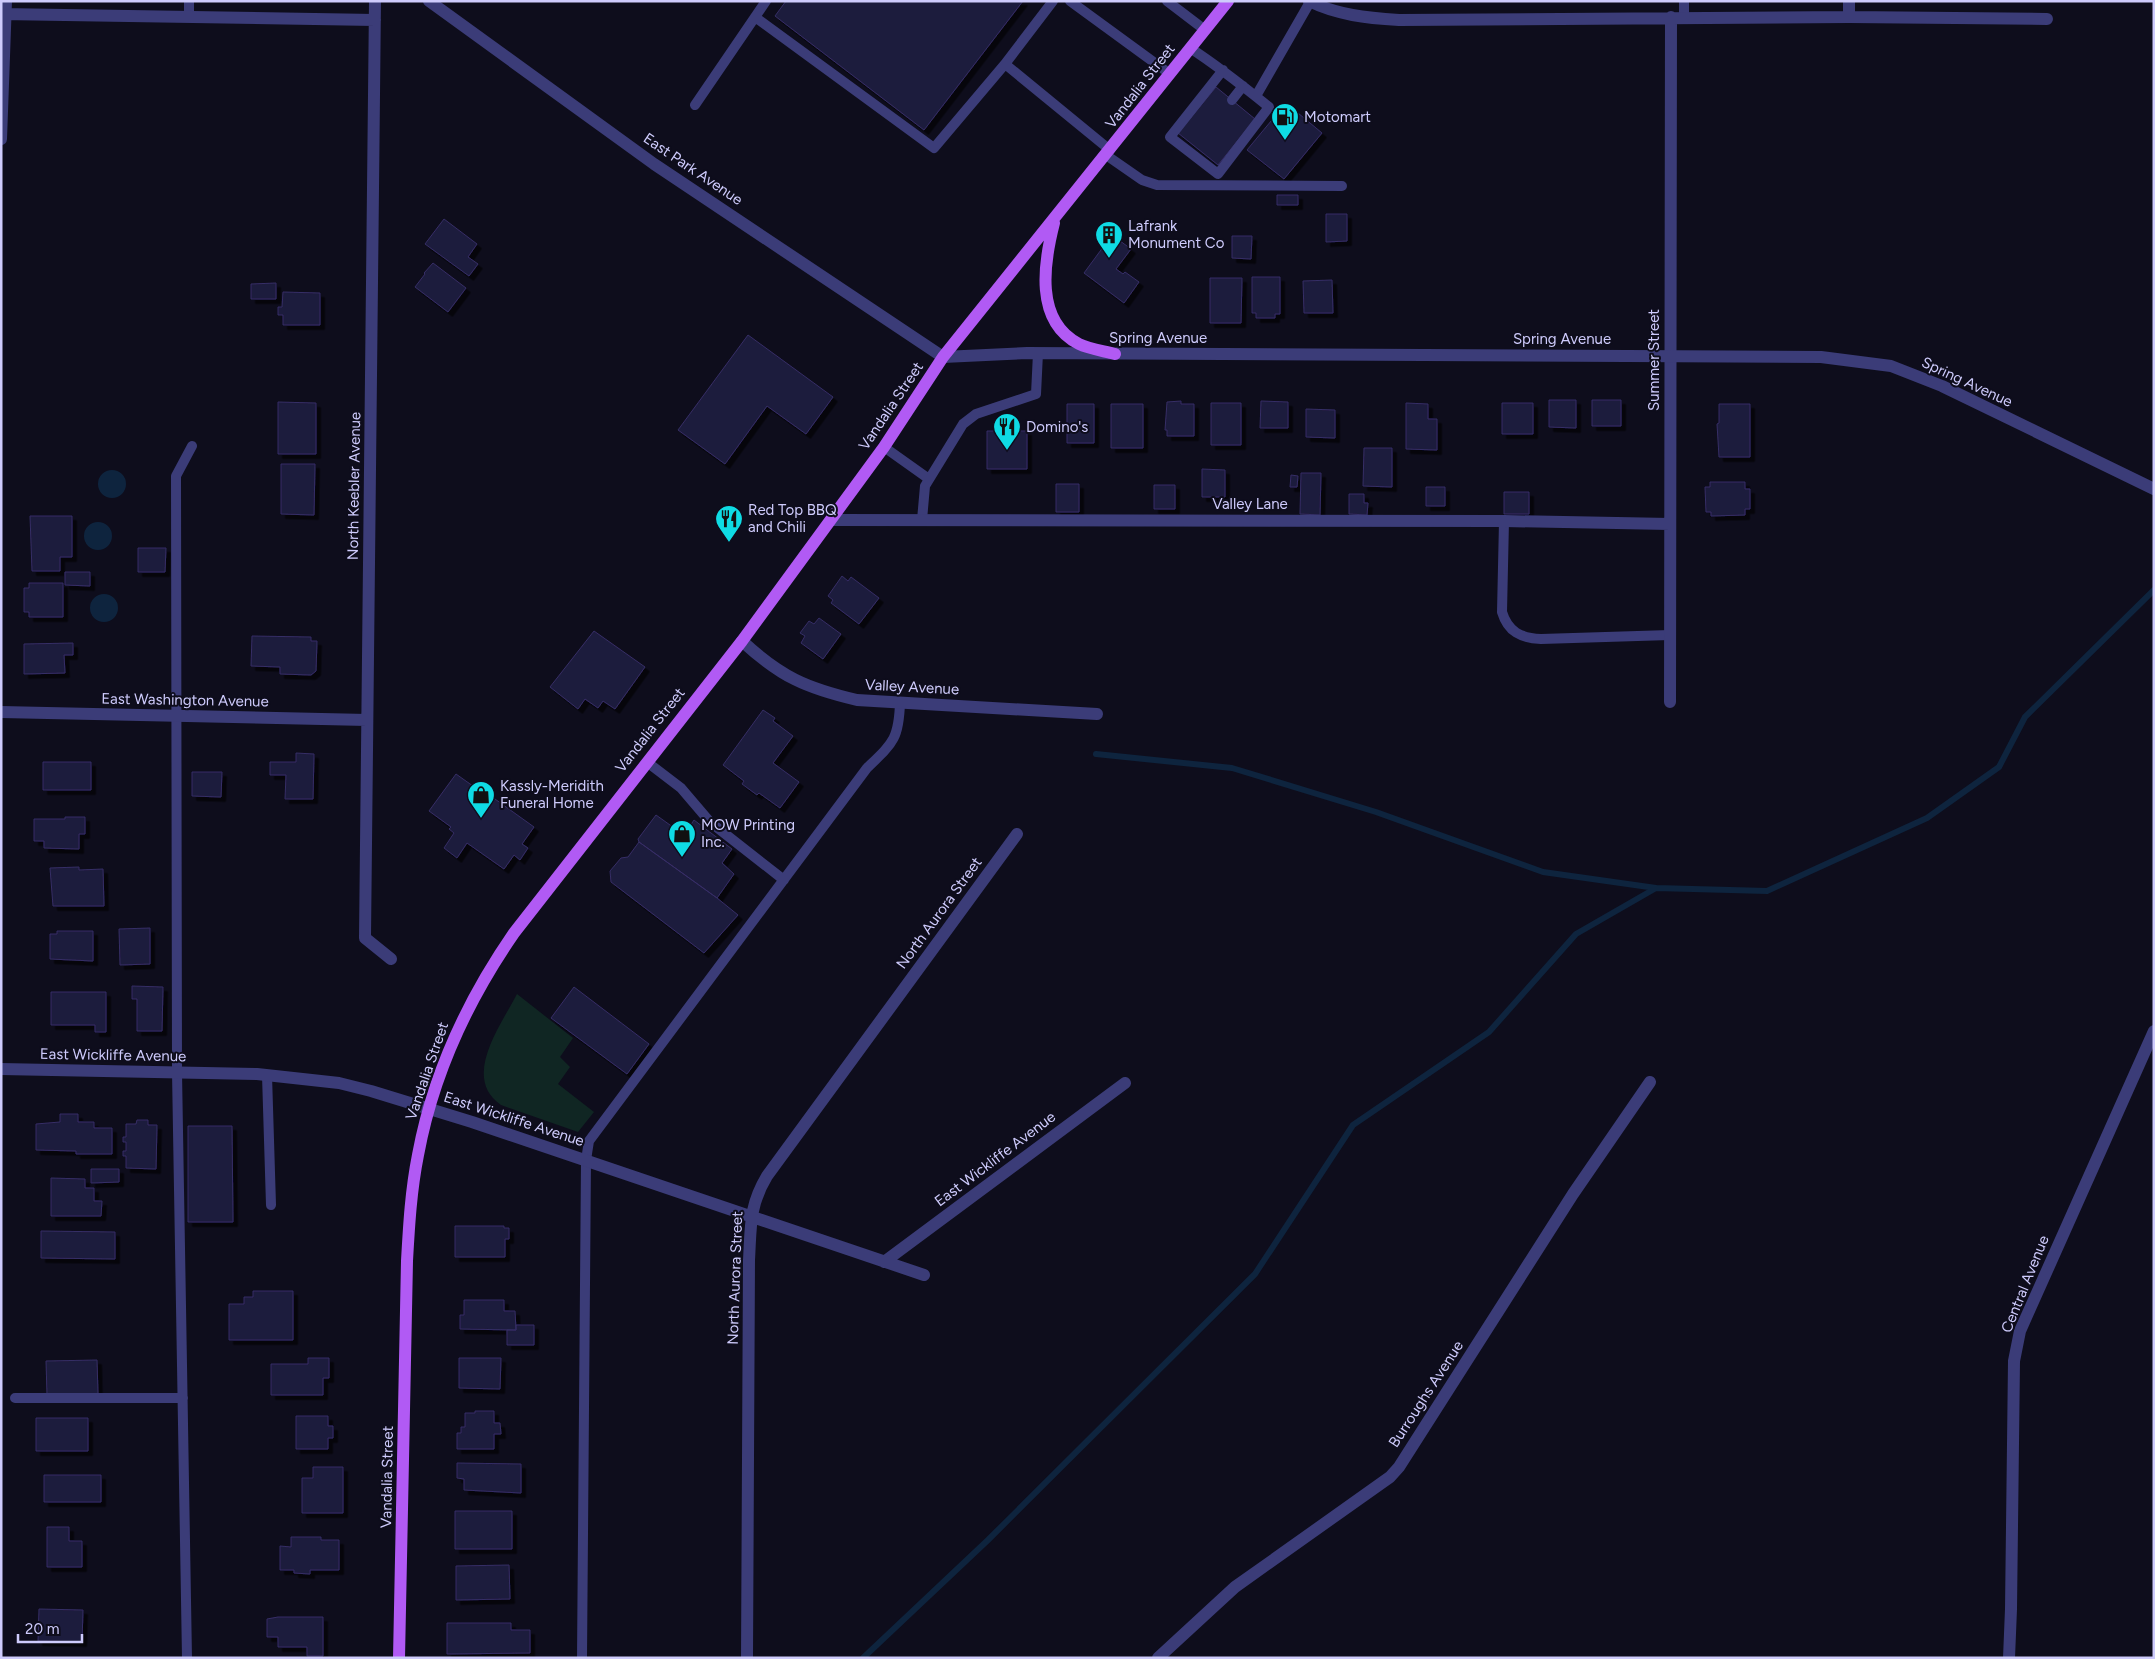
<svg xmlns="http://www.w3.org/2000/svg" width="2155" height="1659" font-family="Figtree,sans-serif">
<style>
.green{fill:#102623}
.water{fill:#0e243e}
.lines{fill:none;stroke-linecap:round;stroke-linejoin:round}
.stream{stroke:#0e243e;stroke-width:6}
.building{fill:#1f1a3c;stroke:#352e66;filter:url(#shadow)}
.service{stroke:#3b3c78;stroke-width:10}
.minor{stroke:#3b3c78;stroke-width:12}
.tertiary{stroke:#3b3c78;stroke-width:12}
.primary{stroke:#b15af4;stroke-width:12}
.labels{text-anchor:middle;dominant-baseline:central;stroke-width:4;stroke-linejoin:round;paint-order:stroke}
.street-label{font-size:15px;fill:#cecbfc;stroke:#0e0d1c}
.poi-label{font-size:15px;fill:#cecbfc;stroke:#0e0d1c;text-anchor:start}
</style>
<defs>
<filter id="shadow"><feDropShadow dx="4.5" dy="4.5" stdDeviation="0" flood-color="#0009"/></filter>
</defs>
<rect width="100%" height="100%" fill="#0e0d1c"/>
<!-- green -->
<path class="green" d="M517,994L573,1038L560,1057L570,1067L558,1084L594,1112L578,1132L501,1105C461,1078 501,1025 517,994Z"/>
<!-- water -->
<path class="water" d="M98 484a14 14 0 1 1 28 0a14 14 0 1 1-28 0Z
M84 536a14 14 0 1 1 28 0a14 14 0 1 1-28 0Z
M90 608a14 14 0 1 1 28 0a14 14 0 1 1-28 0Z"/>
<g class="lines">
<!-- stream -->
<path class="stream" d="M1096,754L1232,768L1376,812L1543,872L1656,888
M863,1658L988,1540L1255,1274L1353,1125L1489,1032L1576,934L1656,888L1767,891L1927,818L1999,767L2025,717L2154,590"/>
</g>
<!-- building -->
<path class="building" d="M786,1H1023L924,130L775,16Z
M1216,87L1255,119L1218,165L1178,133Z
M1286,103L1322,133L1284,179L1247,150Z
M1277,195H1298V205H1277Z
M1326,214H1347V241L1326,242Z
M444,219L477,244L468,257L478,264L469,276L425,244Z
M1112,235L1131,249L1116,269L1123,274L1125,272L1139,282L1124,303L1084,273Z
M1232,236H1252L1251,259L1232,258Z
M433,263L466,288L448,312L415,287L425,274L424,273Z
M1252,277H1280V314H1275V318H1256V313H1252Z
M1210,278H1242L1241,323H1210Z
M1332,280L1333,313H1304L1303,281Z
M276,283V299H251V284Z
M283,292L320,293V325H283V315H278V307H282Z
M748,335L833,397L806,434L767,406L725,464L678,430Z
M1549,400H1576V428L1549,427Z
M1592,400H1621V426H1592Z
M1181,401V404H1194V436H1167V430H1165L1167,402Z
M1261,401L1288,402V428H1260Z
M278,402L316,403V454H278Z
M1211,403H1241V445H1211Z
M1406,403L1428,404V419H1437V450L1406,449Z
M1502,403H1533V434H1502Z
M1067,404H1094V443H1067Z
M1111,404H1143V448H1111Z
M1719,404H1750V457H1719L1717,424L1719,423Z
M1306,409L1335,410V438L1306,437Z
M987,431H1027V469H987Z
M1364,448H1392V487L1363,486Z
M281,464H315L314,515L281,514Z
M1202,469L1225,470V497H1202Z
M1301,473H1321L1320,515L1300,514Z
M1291,475L1298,476L1297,487H1290Z
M1710,482H1745V489H1750V509H1745V515L1711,516V512H1706L1705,487H1710Z
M1056,484H1079V512H1056Z
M1154,485H1175V509H1154Z
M1426,487H1445V506H1426Z
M1504,492H1529V514H1504Z
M1349,494H1364V503H1368L1367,515L1349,514Z
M30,516H72V557H60V571H32Z
M138,548H166L165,572H138Z
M65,572H90V586L65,585Z
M842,576L848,581L851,577L879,598L859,624L831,603L833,600L828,596Z
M29,583H63V617H29V612H24V588H29Z
M819,618L841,634L823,659L801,643L805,636L800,633L809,621L814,624Z
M594,631L645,667L615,709L603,701L598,708L585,699L578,709L550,687Z
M252,636L311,637V641H317L316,671L311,675L280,674V667L251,666Z
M73,643V655H64L65,673L24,674V644Z
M763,710L775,718L773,721L793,736L773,763L799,782L780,808L759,793L757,795L742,784L744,781L723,765Z
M296,753L314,754L313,799H285L286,775H270V762H296Z
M43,762H91V790H43Z
M192,772H222L221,797L192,796Z
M456,774L480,791L481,789L534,827L522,844L528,848L520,860L514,855L504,869L467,843L457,858L444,848L454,833L449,829L451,827L429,811Z
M656,815L684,835L694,820L732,849L722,863L734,874L717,898L639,842L638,839Z
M65,817H85V834H79V849L44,848V841H34V819H65Z
M639,842L717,898L738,915L704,953L611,882L610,871L621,858L628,857Z
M79,867V870L103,869L104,906H53L50,868Z
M150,928V964L120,965L119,929Z
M57,931H93V961L50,959V934H57Z
M132,986L163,987L162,1031H137V999H132Z
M574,987L649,1044L627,1074L551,1018Z
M51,992H106V1032H95V1025H51Z
M60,1114H78V1122H94V1128H112V1154H76V1151L36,1150V1124L60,1122Z
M137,1120H148V1125H157L156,1169L126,1168V1156H123V1151H126V1142H123V1137H126V1124H136Z
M188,1126H232L233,1222H188Z
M91,1169H119V1182L91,1183Z
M51,1178L85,1179V1188H94V1201H102L101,1216H51Z
M455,1226H504V1228H509V1239H505V1257H455Z
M41,1231L115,1232V1259L41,1258Z
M253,1291H293V1340H229V1304H244V1297H253Z
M464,1300H504V1311H515L516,1330L460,1329V1315H464Z
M516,1325H534V1345H507V1330H516Z
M308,1358H329V1378H323V1395H271V1364H308Z
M459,1358H501L500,1389L459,1388Z
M97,1360L98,1394L47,1395L46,1361Z
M475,1411H494V1423H500L501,1434H494V1449H457V1433H461V1427H465V1413H475Z
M296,1416H328V1426H333V1438H328V1449H296Z
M36,1418H88V1451H36Z
M457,1463L521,1464V1493L464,1490V1479L457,1478Z
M313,1467H343V1513H302V1478H313Z
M44,1475H101V1502H44Z
M455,1511H512V1549H455Z
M47,1527H69V1541H82V1567H47Z
M291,1537H321V1540H339V1570H310V1574L294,1573V1570H280V1546L291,1547Z
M509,1565L510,1599L456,1600V1566Z
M39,1609L83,1610L82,1642L38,1641Z
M278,1617H323V1656H307V1647H278V1637H267V1619Z
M447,1623H511V1630H530V1653L447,1654Z"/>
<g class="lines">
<!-- service -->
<path class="service" d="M1070,1L1170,74
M1167,1L1205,30
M189,16V1
M755,17L934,148L1005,64L1110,150
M1684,18V1
M1190,48C1218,66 1243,86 1269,107L1218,174L1170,137L1223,70
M1005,64L1053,1
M1256,96L1310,2
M1232,100L1243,86
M695,105L766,1
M1106,155L1142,180L1157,185L1342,186
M884,447L929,479
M922,520L925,486L963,424L976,414L1036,394L1038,353
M1504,521L1502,612C1508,632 1521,638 1541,639L1670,635
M647,762L681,788L710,822L784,880
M267,1075L271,1205
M15,1398H183
M187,1658L177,1072L176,476L192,446
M582,1658L586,1160L589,1141L867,768C893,743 899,739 900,702"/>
<!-- minor -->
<path class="minor" d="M375,1L365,938L391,959
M1309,1C1337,15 1367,18 1399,20L1849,17L2047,19
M1,14L375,20
M1849,17V1
M1,139L6,1
M831,520L1504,521L1670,524
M742,641C781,677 806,688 857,700L1097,714
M1670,702L1671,17
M1,712L367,720
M1,1069L257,1074L339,1083L371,1091L472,1122L924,1275
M884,1262L1125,1083
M747,1658L749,1260C751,1226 749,1206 767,1176L1017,834
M1158,1658L1235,1587L1390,1477L1399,1467L1573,1194L1650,1082
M2009,1658L2011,1609L2014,1361L2020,1331L2154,1031"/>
<!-- tertiary -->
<path class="tertiary" d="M429,1L654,164L943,357L1027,353L1821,357L1891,366L1942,386L2154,489"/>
<!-- primary -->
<path class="primary" d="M1054,223C1044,262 1034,321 1079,344C1089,349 1104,351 1115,354
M399,1658L407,1261C409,1225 411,1190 418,1155C433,1074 467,1001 514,933L742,641L884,447L943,357L1228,1"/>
</g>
<!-- icons -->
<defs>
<symbol id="fuel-pin" viewBox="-11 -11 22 30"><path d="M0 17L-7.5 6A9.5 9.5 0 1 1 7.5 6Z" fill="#0fdbe4" stroke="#0e0d1c"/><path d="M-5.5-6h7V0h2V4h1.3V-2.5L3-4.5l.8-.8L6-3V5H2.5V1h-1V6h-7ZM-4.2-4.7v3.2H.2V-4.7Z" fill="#111"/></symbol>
<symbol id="building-pin" viewBox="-11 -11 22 30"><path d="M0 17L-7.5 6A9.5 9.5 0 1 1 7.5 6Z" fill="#0fdbe4" stroke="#0e0d1c"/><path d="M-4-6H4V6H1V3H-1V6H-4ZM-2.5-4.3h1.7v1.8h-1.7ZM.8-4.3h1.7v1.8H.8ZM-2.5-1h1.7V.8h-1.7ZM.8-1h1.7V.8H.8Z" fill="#111"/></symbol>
<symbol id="restaurant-pin" viewBox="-11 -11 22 30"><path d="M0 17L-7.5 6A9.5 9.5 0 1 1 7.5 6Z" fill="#0fdbe4" stroke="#0e0d1c"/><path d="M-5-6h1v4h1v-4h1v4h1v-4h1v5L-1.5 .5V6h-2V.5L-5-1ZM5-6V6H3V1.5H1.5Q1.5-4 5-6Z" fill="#111"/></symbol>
<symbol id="shop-pin" viewBox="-11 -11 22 30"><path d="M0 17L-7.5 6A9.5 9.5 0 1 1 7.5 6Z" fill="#0fdbe4" stroke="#0e0d1c"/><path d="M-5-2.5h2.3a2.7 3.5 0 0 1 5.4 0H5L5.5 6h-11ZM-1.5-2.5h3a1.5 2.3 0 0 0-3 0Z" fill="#111"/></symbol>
</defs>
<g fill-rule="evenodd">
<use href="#fuel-pin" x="1269" y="101" width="32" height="43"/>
<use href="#building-pin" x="1093" y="219" width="32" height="43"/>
<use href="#restaurant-pin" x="991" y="411" width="32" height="43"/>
<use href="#restaurant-pin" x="713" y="503" width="32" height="43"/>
<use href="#shop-pin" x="465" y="779" width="32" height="43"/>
<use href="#shop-pin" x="666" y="818" width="32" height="43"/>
</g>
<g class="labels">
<!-- street labels -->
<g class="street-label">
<text transform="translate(1140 86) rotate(-52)">Vandalia Street</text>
<text transform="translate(693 169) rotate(34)">East Park Avenue</text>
<text x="1158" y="338">Spring Avenue</text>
<text x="1562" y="339">Spring Avenue</text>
<text transform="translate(1654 360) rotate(-90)">Summer Street</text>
<text transform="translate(1967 382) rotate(25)">Spring Avenue</text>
<text transform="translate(891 406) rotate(-56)">Vandalia Street</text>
<text transform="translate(354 486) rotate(-89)">North Keebler Avenue</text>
<text x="1250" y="504">Valley Lane</text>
<text transform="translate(912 687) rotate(3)">Valley Avenue</text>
<text transform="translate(185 700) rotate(1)">East Washington Avenue</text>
<text transform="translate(650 730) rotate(-52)">Vandalia Street</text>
<text transform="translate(939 913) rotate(-54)">North Aurora Street</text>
<text transform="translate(113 1055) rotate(1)">East Wickliffe Avenue</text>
<text transform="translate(427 1071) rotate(-71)">Vandalia Street</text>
<text transform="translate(514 1119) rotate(18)">East Wickliffe Avenue</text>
<text transform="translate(995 1159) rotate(-37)">East Wickliffe Avenue</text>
<text transform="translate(735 1278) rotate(-88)">North Aurora Street</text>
<text transform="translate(2025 1284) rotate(-68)">Central Avenue</text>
<text transform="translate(1426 1394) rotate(-57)">Burroughs Avenue</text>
<text transform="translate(387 1477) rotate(-89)">Vandalia Street</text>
</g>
<!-- poi labels -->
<g class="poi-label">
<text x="1304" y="117">Motomart</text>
<text x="1128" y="226">Lafrank<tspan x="1128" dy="17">Monument Co</tspan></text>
<text x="1026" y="427">Domino's</text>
<text x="748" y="510">Red Top BBQ<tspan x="748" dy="17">and Chili</tspan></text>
<text x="500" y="786">Kassly-Meridith<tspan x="500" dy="17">Funeral Home</tspan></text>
<text x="701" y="825">MOW Printing<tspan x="701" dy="17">Inc.</tspan></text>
</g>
</g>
<!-- border -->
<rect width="2155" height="1659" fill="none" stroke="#cecbfc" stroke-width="5"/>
<!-- scale -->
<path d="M18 1634v8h64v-8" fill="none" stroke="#cecbfc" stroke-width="2.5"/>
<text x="25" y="1634" font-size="15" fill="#cecbfc" stroke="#0e0d1c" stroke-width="4" paint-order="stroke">20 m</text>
</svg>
